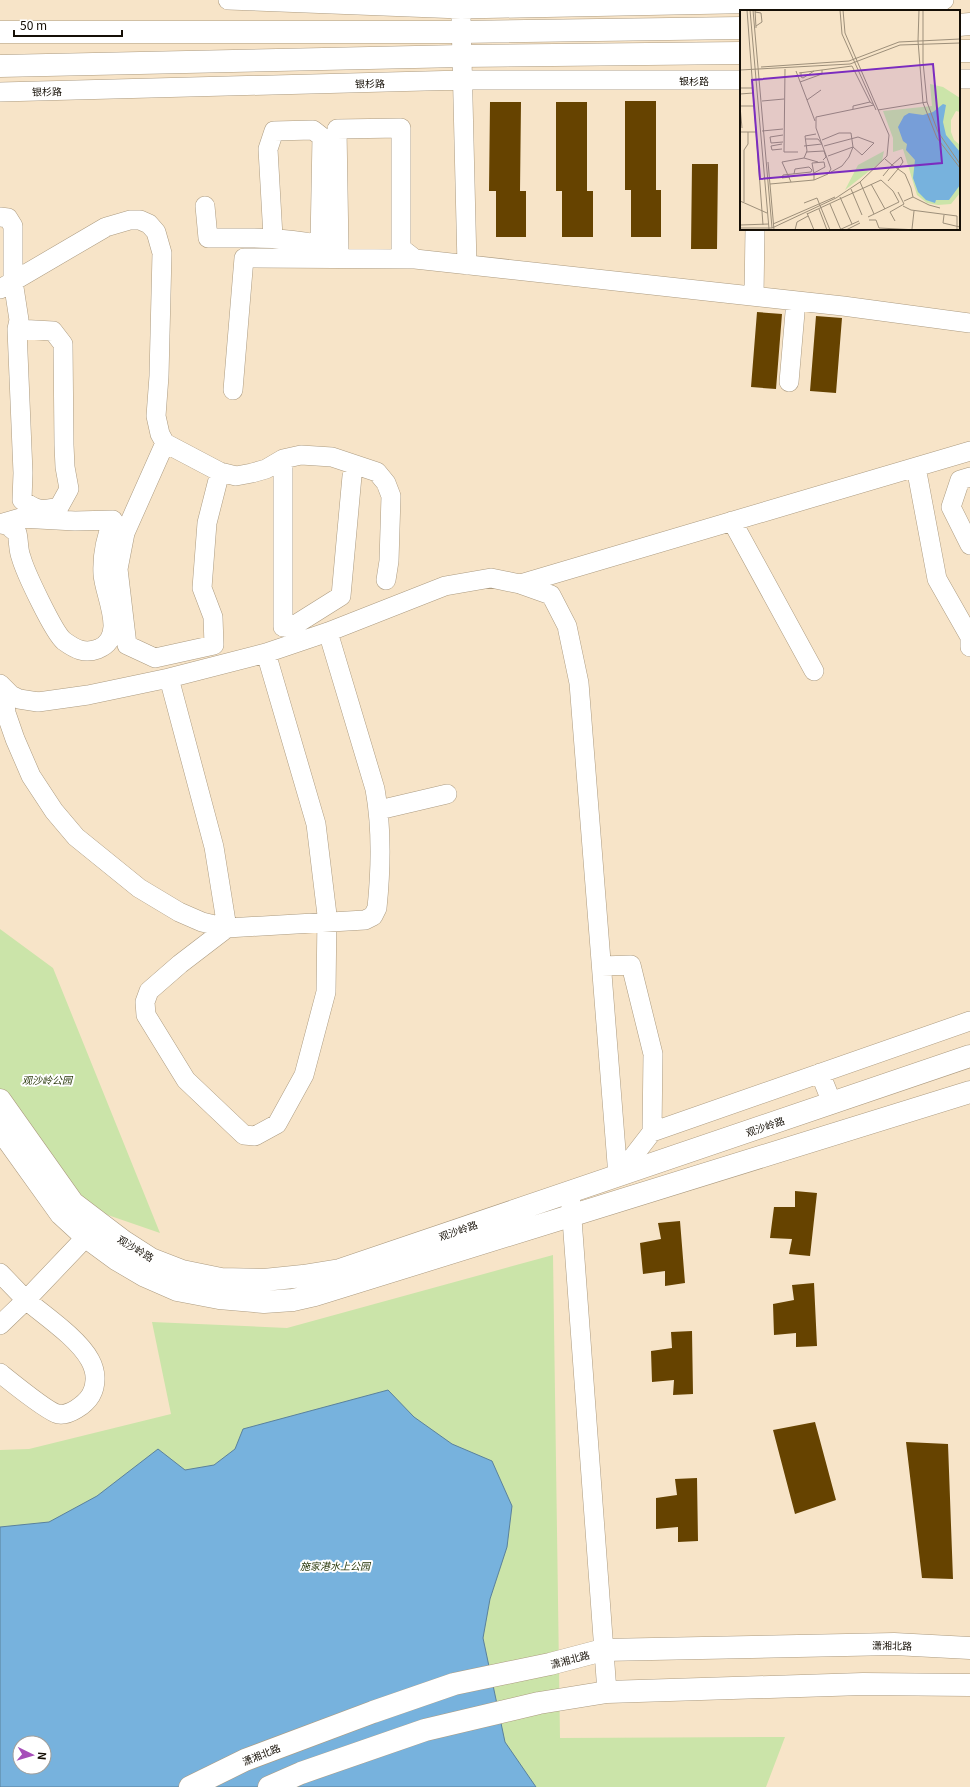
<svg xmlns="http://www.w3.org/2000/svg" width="970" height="1787" font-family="Georgia,'Noto Sans SC',serif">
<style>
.green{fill:#cbe4a9;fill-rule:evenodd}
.water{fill:#77b2dd;stroke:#5a819c;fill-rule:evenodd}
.building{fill:#664300}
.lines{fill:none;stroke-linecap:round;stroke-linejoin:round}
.minor-casing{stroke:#ac9b80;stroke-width:20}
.major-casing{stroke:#ac9b80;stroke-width:23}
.minor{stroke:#fff;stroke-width:19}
.major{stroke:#fff;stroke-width:22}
.labels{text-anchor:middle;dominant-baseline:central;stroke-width:4;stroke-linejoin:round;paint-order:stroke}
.street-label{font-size:10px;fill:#150f06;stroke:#fff}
.park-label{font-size:10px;font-style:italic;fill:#2b3a0d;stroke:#fff}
.inset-road{fill:none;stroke:#9d8f7a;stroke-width:1}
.view{fill:#7b2cbf;fill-opacity:0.15;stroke:#7b2cbf;stroke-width:2}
.inset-edge{fill:none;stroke:#150f06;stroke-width:2}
</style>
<rect width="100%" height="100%" fill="#f7e4c8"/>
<!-- green -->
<path class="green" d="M0,929L53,968L160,1233L73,1203L0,1092Z
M553,1255L560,1738L785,1737L766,1787H0V1450L29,1449L171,1414L152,1322L287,1328ZM20,1743H44V1767H20Z"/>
<!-- water -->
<path class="water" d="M388,1390L414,1417L452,1444L492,1461L512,1506L507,1547L490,1599L483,1638L505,1742L536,1787H0V1527L49,1522L97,1496L158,1449L185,1470L214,1465L235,1449L243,1429ZM20,1743H44V1767H20Z"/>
<!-- building -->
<path class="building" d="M625,101H656V190H661V237H631V190H625Z
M490,102H521L520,191H526V237H496V191H489Z
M556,102H587V191H593V237H562V191H556Z
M692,164H718L717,249H691Z
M757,312L782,314L776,389L751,387Z
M816,316L842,318L836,393L810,391Z
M795,1191L817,1193L810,1256L789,1254L792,1239L770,1238L774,1207H795Z
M680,1221L685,1283L665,1286V1271L643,1274L640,1243L661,1239L658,1223Z
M814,1283L817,1346L796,1347V1333L774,1335L773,1304L794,1300L792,1285Z
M692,1331L693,1394L673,1395L674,1380L652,1382L651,1351L672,1348L671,1332Z
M815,1422L836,1500L795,1514L773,1430Z
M906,1442L948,1444L953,1579L922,1578Z
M697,1478L698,1541L678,1542V1527L656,1529V1498L677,1495L675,1479Z"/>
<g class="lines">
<defs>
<path id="minor" d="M228,0L461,9L944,0
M461,17L467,265
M959,79H970
M0,92L463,80H741
M205,206L208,238C250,238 291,236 332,248
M0,217L8,218L13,226V281L19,320L17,329L23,473L22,500C37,511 42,511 59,507L69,489L65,467L64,445L63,344L53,331L17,329
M273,237L268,149L274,131L313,130L322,137L320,244
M339,250L337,129L401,128V248L415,259
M0,289L106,227L130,220H140L149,224L156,232L162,253L159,376L156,416L160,434L165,443L220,472L236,476L252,473L266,469L283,459L301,455L332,457L377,472L386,483L391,496L389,561L386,580
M754,296L755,229
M789,382L796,301
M233,390L244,258L415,259L843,306L970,323
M165,443L125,533L118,569L127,645L155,658L214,645L213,617L202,588L207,523L220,472
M283,459V627L298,623L341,596L352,476
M916,467L937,579L970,637V647
M970,477L960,480L951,507L970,545
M732,521L814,671
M0,524L7,525L17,533C19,541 18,550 21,557C25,572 54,633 64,641C75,649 84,654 98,649C128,637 104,595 103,574C102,556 106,537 113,520L75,521L20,518L0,524
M520,584L970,451
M169,678L214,847L227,928L180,964L149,991L145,1002L146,1015L186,1080L244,1135L255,1136L277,1124L304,1075L326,992L327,915L316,824L266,653
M0,684L11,695L19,699L38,702L88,695L169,678L266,653L328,632L445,586L491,578L520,584L551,595L567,626L579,683L618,1176
M3,689L6,713L15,739L31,776L54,811L76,837L139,888L179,912L202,922L227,928L365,920L373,916L377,908C381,869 382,828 375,789L328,632
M379,810L447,794
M602,966L631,965L653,1054L652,1132
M820,1073L832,1103
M618,1176L652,1132L970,1021
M570,1192L607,1692
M0,1273L26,1300L86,1237
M0,1325L26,1300C45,1316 78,1338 90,1360C96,1371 97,1384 91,1395C85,1405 69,1416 58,1414C48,1412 10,1381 0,1373"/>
<path id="major" d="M959,25L970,24
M0,32H460L741,28
M959,51H970
M0,66L461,56L741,53
M0,1100L73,1203L123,1241L151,1259L182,1271L221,1279L264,1280L303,1276L340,1270L970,1056
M0,1129L61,1214L86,1237L116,1259L145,1276L177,1290L219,1298L264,1302L293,1300L315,1295L970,1092
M190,1787L245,1760L373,1712L454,1684L550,1664L603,1650L894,1644L970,1648
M269,1787L301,1773L425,1730L539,1703L607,1692L863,1684L970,1685"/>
</defs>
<!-- minor casing -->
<use href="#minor" class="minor-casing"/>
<!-- major casing -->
<use href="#major" class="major-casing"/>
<!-- minor -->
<use href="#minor" class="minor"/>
<!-- major -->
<use href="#major" class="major"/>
</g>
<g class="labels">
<!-- street labels -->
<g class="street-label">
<text x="694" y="80">银杉路</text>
<text transform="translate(370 83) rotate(-1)">银杉路</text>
<text transform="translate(47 91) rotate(-1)">银杉路</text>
<text transform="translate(765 1126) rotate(-19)">观沙岭路</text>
<text transform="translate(458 1230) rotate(-19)">观沙岭路</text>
<text transform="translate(136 1248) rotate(31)">观沙岭路</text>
<text transform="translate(892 1645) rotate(1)">潇湘北路</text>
<text transform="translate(570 1659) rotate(-15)">潇湘北路</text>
<text transform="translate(261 1754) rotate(-22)">潇湘北路</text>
</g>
<!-- park labels -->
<g class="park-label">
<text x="47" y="1079">观沙岭公园</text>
<text x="335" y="1565">施家港水上公园</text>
</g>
</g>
<!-- overview -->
<g transform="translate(740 10)">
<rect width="220" height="220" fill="#f7e4c8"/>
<path d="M190,74L203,77L220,88V102L216,101L211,110V122L214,130L220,135V183L211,194L198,195L187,193L177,185L163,139L153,142V128L143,101L192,96ZM144,141L142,151L105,180L118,155Z" fill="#cbe4a9"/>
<path d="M203,94L206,95L203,112L206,125L220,142V175L209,190H196L195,193L186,190L178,182L173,168L175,150L166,140L167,134L163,131L158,117L164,106L169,103L183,105L193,102Z" fill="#77b2dd"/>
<path class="inset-road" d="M7,0L23,215M10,0L29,219M13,0L32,218M15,0L16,18M100,0L102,24L136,100M179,0L178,31L183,93L197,128L220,158M183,0V52L187,92L198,122L220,154M15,2L21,3L22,12L16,16M21,57L109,51L159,32L220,29M45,59L44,142H58M0,60L110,54L160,35L220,33M56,61L75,111M61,62V67L63,68L74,61M59,63L112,56L130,92L134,95M60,72L82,64V60M0,78H13M0,84L13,83M67,90L81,80M22,91L44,89M0,96L2,118M0,96H14M113,99V96L130,92M138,100L187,92M22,121L43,119M0,122H17M43,125L30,127L31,133L43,132M82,130L99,123H111L113,137L109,147L102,156L91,162M64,136L82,134L78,129H66M84,136L118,127L134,133L122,145L113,137L88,146M42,139L32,140L31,136L42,134M66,142L84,141L86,147L83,150M64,148L78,152M28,152L34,220M143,166L152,155L145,149M50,167L42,168L43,165L71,162L72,160L69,157L55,159L54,164M74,170V163L85,157L84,152L72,153L74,164M148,171L158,159L163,152L161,147L152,155L158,159L165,164L171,178L173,187L164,191M51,172L42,152L64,148L67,141L65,126L76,124M120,172L134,204M30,174L74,170L88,164L91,159L76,118V107L134,95M131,174L145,199M111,179L122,205M100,187L112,214M173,187L189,195L200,198M0,191L27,203M4,192V140L8,134V122M64,193L77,188L90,220M90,194L101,220M163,196L171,200L217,206V220M79,199L87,220M67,203L74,220M67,204L141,170L153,181L159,192L128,207M204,205L203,213L220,217M129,210H136L139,218L178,220M155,211L150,202L164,194L158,182M33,214L95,187M0,215L29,214M0,218H32L96,188L120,172L147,146L149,125L105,23L103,0M172,219L174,201M55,220L57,212L68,206M99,220L119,211M106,220L120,213"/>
<path class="view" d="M193,54L202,153L20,169L12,70Z"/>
<rect width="220" height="220" class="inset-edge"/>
</g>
<!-- north arrow -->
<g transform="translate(32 1755) rotate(95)"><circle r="19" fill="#ffffff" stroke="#a19f9b"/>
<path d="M0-3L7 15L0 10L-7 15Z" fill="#a64db9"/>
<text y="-6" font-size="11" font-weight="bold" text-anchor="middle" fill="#150f06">N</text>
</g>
<!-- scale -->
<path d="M14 30v6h108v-6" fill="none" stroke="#150f06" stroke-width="2"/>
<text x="20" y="30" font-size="12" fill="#150f06" stroke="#ffffff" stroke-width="3" paint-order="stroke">50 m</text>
</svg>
